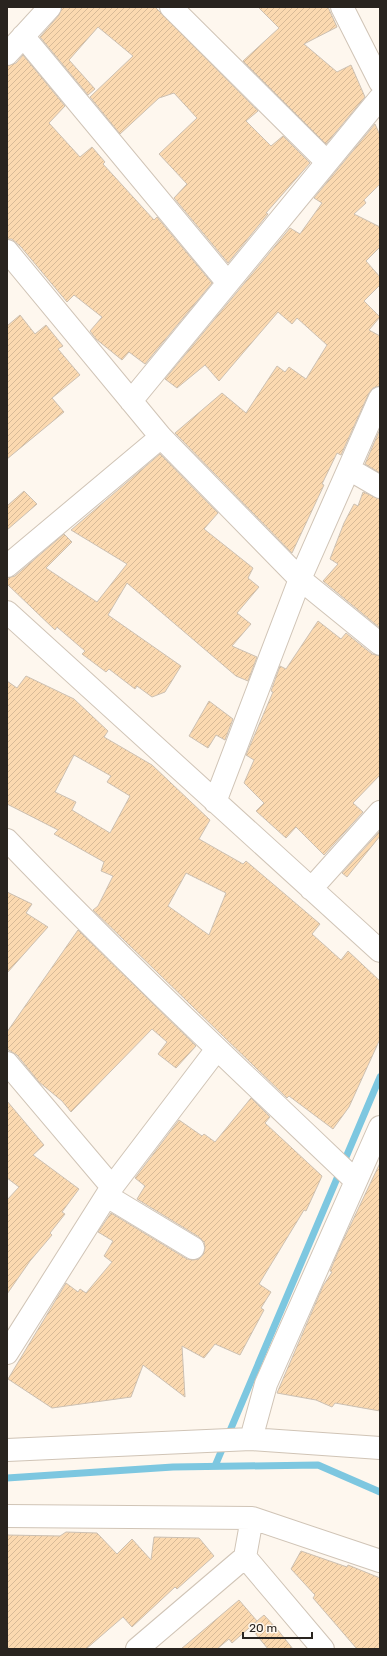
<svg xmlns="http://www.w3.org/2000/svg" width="387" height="1656" font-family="Rubik,sans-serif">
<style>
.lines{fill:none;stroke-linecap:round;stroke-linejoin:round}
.stream{stroke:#7dc7e0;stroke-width:7}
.building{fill:url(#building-hatch);stroke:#ccc0b2;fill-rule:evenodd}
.minor-casing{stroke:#d0c4b6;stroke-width:24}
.minor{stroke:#fff;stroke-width:22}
</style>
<defs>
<pattern id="building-hatch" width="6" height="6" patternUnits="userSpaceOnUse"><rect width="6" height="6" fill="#fbd9b0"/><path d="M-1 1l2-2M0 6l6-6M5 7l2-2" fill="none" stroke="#d7ba97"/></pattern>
</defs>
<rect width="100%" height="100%" fill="#fef7ee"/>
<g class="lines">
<!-- stream -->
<path class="stream" d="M215,1466L380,1077
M7,1478L173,1467L318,1465L380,1492"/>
</g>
<!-- building -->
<path class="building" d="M62,7H155L258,111L246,121L271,146L283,136L310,163L266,213L268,214L228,263L174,198L187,184L159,154L197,118L174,93L159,98L120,134L90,97L133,56L98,27L69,60L95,89L88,95L40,37L59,15Z
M258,7H328L337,27L304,44L337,72L351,65L365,97L326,144L243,61L279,28Z
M23,55L65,106L49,123L80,157L92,147L105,162L103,164L154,220L157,217L212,283L145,364L129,352L122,360L96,339L90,331L102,317L74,295L67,302L21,247L12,239H7V66L16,63Z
M375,124L380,135V184L364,200L366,203L354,214L380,227V247L366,261L380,277V285L364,301L380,317L369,330L380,336V386L373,388L369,393L341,455L337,453L322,484L324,485L292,553L175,433L222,393L246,413L277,366L285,372L289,367L306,379L327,345L297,318L292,324L278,312L219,381L205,365L177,388L165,379L290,228L300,234L322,203L314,198Z
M20,315L35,334L46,325L63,346L58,349L80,375L52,398L64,412L7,459V326Z
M380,429V473L365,464Z
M160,454L218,513L204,529L253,568L248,578L259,587L237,613L251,624L232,646L257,657L248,681L236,676L127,583L108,615L181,666L165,692L152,697L137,686L135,689L109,669L106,672L82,654L85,651L57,627L55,630L7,584V578L15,576L64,534L72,542L46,568L97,602L127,564L71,530Z
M24,491L37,504L7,530V506Z
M363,492L380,499V628L323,581L338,564L330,559L344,523L354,504L358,506Z
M318,621L341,639L346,633L372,654L380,656V775L353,803L363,812L324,855L296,827L286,838L256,811L264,803L244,783L254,760L246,755L273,692L271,691L280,666L286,669Z
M26,676L74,699L108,731L104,737L152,765L210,820L199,839L243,864L246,861L320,924L312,934L341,960L348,951L380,981V1039L349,1107L333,1129L289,1096L287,1098L93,910L98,906L113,876L101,871L104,862L54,834L58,830L7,804V681L17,688ZM74,755L111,776L107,782L130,796L110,833L72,810L76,802L55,792ZM186,873L226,893L209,935L168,906Z
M209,701L233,719L225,740L216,735L208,748L189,736Z
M380,831V836L347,877L342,873Z
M7,892L32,904L26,913L48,927L7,973Z
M78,930L196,1046L176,1068L158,1054L167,1042L152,1029L71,1112L62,1101L39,1082L17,1055L7,1049V1032Z
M251,1098L270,1117L265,1123L322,1176L306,1211L304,1210L259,1284L271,1292L261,1308L264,1310L240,1355L215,1344L204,1358L182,1346L185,1397L143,1365L131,1397L52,1408L8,1379L66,1283L78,1292L80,1289L86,1293L112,1262L104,1256L113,1241L98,1232L111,1213L187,1259L193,1260L199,1259L203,1255L205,1248L204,1242L199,1237L137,1199L145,1186L135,1178L179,1120L202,1136L204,1134L215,1142Z
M7,1101L44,1145L33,1155L79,1189L62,1212L65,1214L50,1233L52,1235L30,1261L7,1294V1200L19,1187L7,1178Z
M380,1163V1411L335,1403L332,1407L316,1400L277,1393L323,1286L332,1272L330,1271L341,1245Z
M66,1532L97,1533L117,1554L132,1539L151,1560L154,1537L199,1538L214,1556L177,1589L175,1587L132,1627L123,1617L86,1649H7V1535L60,1536Z
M301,1551L347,1567L348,1565L380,1578V1649H357L313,1598L315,1595L291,1569Z
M239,1600L257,1621L232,1643L229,1639L217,1649H181Z
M264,1615L277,1629L293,1649H268L250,1627Z"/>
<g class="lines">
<defs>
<path id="minor" d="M171,7L327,162
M342,7L380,82
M23,36L228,283
M7,54L50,7
M7,251L161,437L300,579L380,644
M131,401L380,98
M349,469L380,487
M7,566L161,437
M7,612L380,951
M215,802L300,579L380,398
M7,840C119,957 238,1069 356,1181
M311,889L380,812
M7,1063L112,1187
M107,1196L193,1248
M7,1353L112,1187L217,1049
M251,1439L266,1384L380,1127
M7,1450L251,1439L380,1448
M7,1516L252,1518L380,1561
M245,1557L323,1649
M137,1649L245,1557L252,1518"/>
</defs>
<!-- minor casing -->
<use href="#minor" class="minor-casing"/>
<!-- minor -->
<use href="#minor" class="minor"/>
</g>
<!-- border -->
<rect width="387" height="1656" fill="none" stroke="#29241f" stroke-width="16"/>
<!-- scale -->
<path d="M243 1632v6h69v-6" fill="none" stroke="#29241f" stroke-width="2"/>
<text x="249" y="1632" font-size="12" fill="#29241f" stroke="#fef7ee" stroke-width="3" paint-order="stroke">20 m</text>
</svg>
